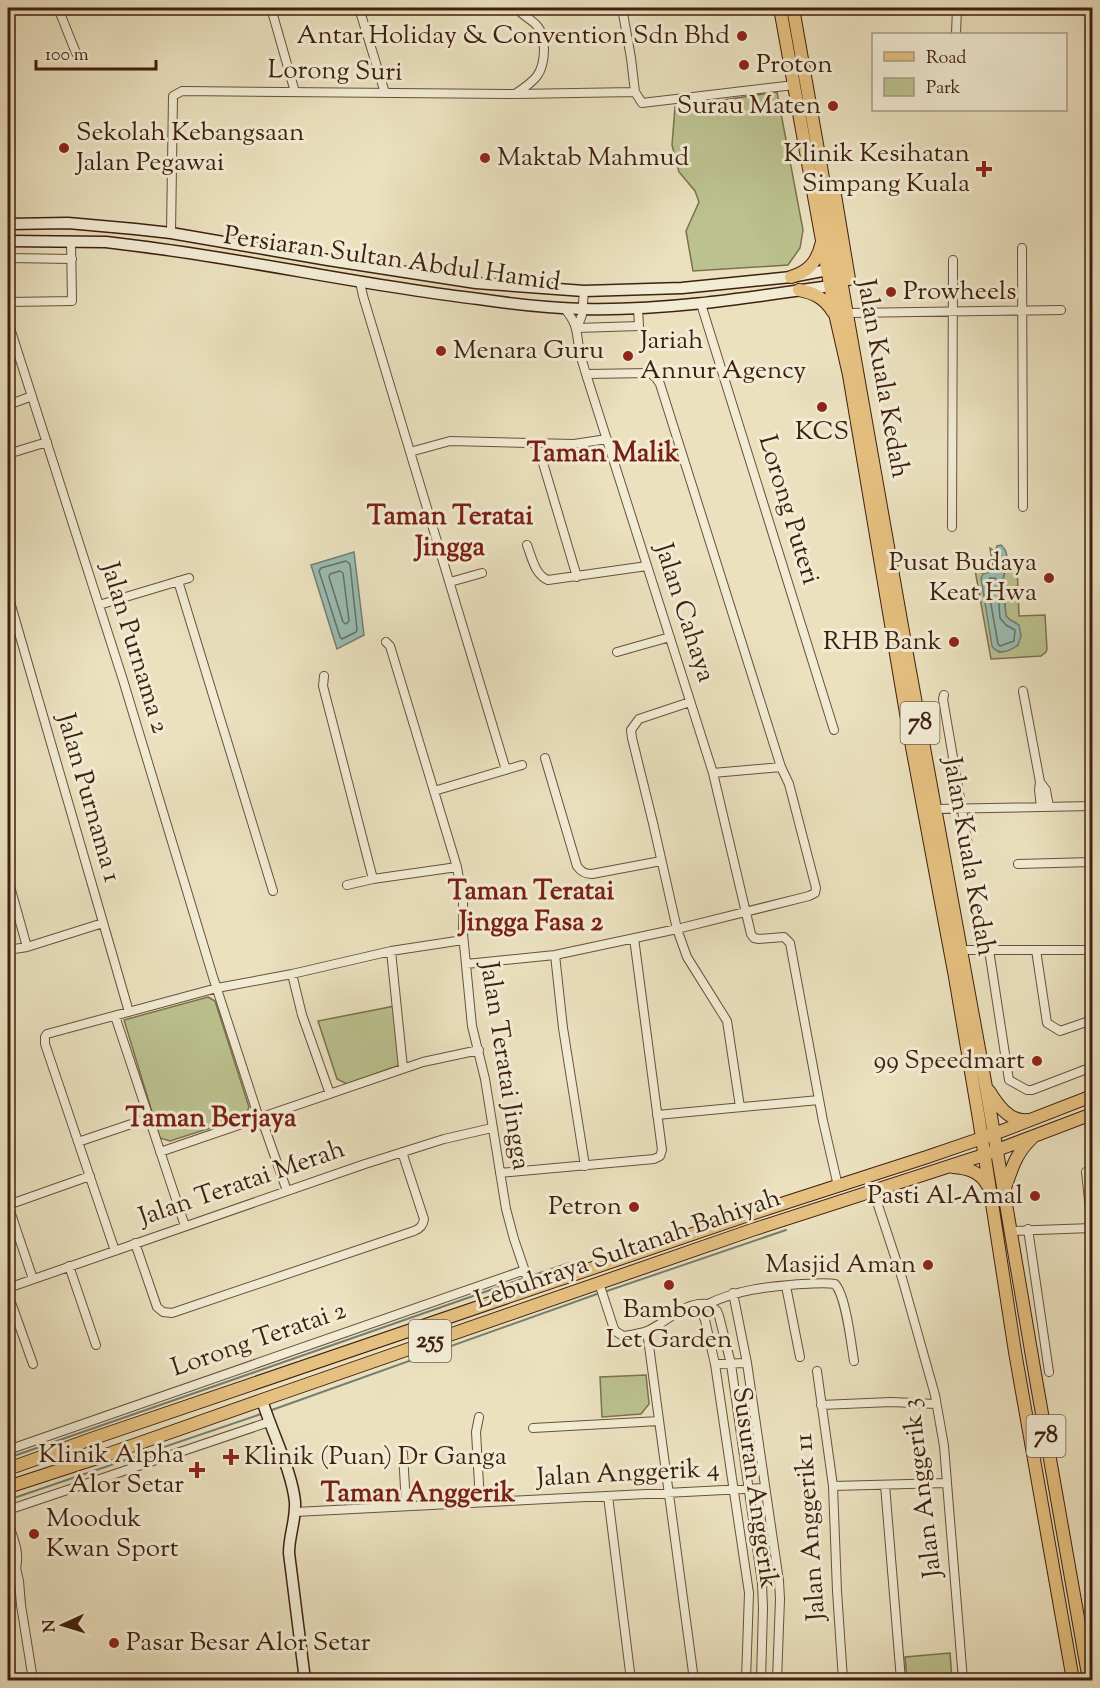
<svg xmlns="http://www.w3.org/2000/svg" width="1100" height="1688" font-family="'Sorts Mill Goudy',serif">
<style>
.green{fill:#bbc28f;stroke:#7d704f;stroke-width:1.5}
.water{fill:#98bdb4;stroke:#747e72;stroke-width:1.5}
.lines{fill:none;stroke-linecap:round;stroke-linejoin:round}
.shore{stroke:#6c6e62;stroke-width:1.5}
.stream{stroke:#747e72;stroke-width:2}
.street-casing{stroke:#6a503b;stroke-width:10}
.secondary-casing{stroke:#3f1f0f;stroke-width:13}
.primary-casing{stroke:#3f1f0f;stroke-width:14}
.street{stroke:#f2ecd5;stroke-width:8}
.secondary{stroke:#f2ecd5;stroke-width:10}
.primary{stroke:#e6c080;stroke-width:12}
.poi-dot{fill:#8f2418;stroke:#f2ecd5;stroke-width:2}
.labels{text-anchor:middle;dominant-baseline:central;stroke-width:6;stroke-linejoin:round;paint-order:stroke}
.shield{fill:#f2ecd5;stroke:#755c4a;stroke-width:1.5}
.shield-label{font-size:24px;font-weight:bold;fill:#3f1f0f}
.poi-label{font-size:26px;fill:#3f1f0f;stroke:#f2ecd5;text-anchor:end}
.street-label{font-size:26px;fill:#3f1f0f;stroke:#f2ecd5}
.neighbourhood-label{font-size:27px;font-weight:bold;fill:#7a1f14;stroke:#f2ecd5}
</style>
<rect width="100%" height="100%" fill="#ebe1bf"/>
<filter id="stains"><feTurbulence type="fractalNoise" baseFrequency=".00333" numOctaves="4"/><feColorMatrix values="0 0 0 0 .2 0 0 0 0 .09 0 0 0 0 .02 0 0 0 .5 -.17"/></filter>
<radialGradient id="worn" r=".72"><stop offset=".6" stop-color="#630" stop-opacity="0"/><stop offset="1" stop-color="#630" stop-opacity=".3"/></radialGradient>
<!-- green -->
<path class="green" d="M777,92L803,230L800,248L788,265L693,271L686,231L699,202L695,191L679,172L672,145L675,107Z
M990,548L996,552L998,568L996,571L983,574L999,652L1009,650L1018,645L1016,623L1010,620L1006,616L1003,579L1007,564H1017L1019,616L1045,615L1047,649L1046,652L1041,656L991,659L975,570L993,567Z
M208,997L215,1001L249,1107L245,1117L170,1141L160,1138L124,1020Z
M395,1006L400,1065L347,1084L337,1079L318,1021Z
M646,1375L649,1404L641,1414L602,1417L600,1377Z
M950,1653L952,1680H907L905,1657Z"/>
<!-- water -->
<path class="water" d="M1001,545C1013,555 1003,569 1003,582C1003,593 1005,605 1006,616L1010,620L1019,625L1021,636L1018,645C1010,651 998,656 992,646L981,578L983,574L997,570L996,549L997,546Z
M354,552L364,635L337,649L311,565Z"/>
<g class="lines">
<!-- shore -->
<path class="shore" d="M346,561L350,564L357,630L356,632L342,639L340,637L319,571L321,568Z
M340,571L343,573L349,621L346,624L343,622L329,577L330,574Z
M990,578H995L997,580L1000,618L1006,625L1015,630L1014,641L1000,646L998,644L987,582Z"/>
<!-- stream -->
<path class="stream" d="M531,1276L569,1263
M607,1291L786,1230
M269,1411L597,1294
M8,1458L522,1279
M8,1500L264,1413"/>
<defs>
<path id="street" d="M58,8L76,53
M271,8L295,92
M359,8L385,93
M622,8L631,58L635,92L642,103L794,85
M956,34L957,8
M515,94C535,81 544,74 544,49C543,41 543,33 538,27C532,19 522,16 517,8
M171,233L173,96L182,91L515,94L635,92
M1022,248L1023,507
M8,258L72,259
M360,282L363,296L506,770
M8,302L72,301L71,241
M701,304L834,730
M564,308C579,325 576,333 580,354C582,361 584,367 586,374L713,773L751,934L754,938L759,939L784,937L790,943L823,1121L838,1186
M848,313L1061,310
M8,323L9,325L123,680L213,977L257,1112L263,1123L287,1191
M577,328L639,326L638,308
M577,328L582,315L584,291
M8,405L32,396
M537,443L577,577
M410,452L450,441L574,444L607,439
M8,454L47,442
M952,527L953,260
M527,545C532,558 535,575 548,580L647,566
M178,581L273,891
M450,582L482,573
M8,595L129,1012
M99,605L189,578
M386,642L390,646L457,867L463,902V934L472,1026L485,1079L506,1209L514,1239L531,1289
M617,652L670,637
M324,676L323,686L373,879
M1023,691L1040,782L1039,790L1041,807
M944,695L943,699L968,845
M690,702L639,719L631,730L632,738L653,823L677,929L687,957L727,1021L740,1107
M545,758L577,866C581,872 585,874 592,874L661,861
M713,773L781,767
M1040,782L1046,790L1049,807
M434,791L522,765
M935,809L1092,806
M1018,864L1092,862
M8,879L27,947
M347,885L373,879L457,867
M8,950L27,947L103,923
M962,950H1092
M989,950L1009,1080L1027,1090H1032L1092,1067
M1036,950L1047,1023L1060,1031L1092,1020
M391,951L403,1068
M555,955L563,1028L585,1166
M466,964L555,955L677,929L809,896L815,893L816,888L789,784L781,767L769,729L660,384L656,378L650,373L586,374
M292,974L302,1015L330,1094
M115,1016L185,1226
M657,1115L819,1100
M78,1142L149,1118
M160,1152L423,1062L479,1050
M1086,1172L1092,1228
M500,1173L654,1159L660,1156L662,1150L634,938
M873,1190L902,1278L935,1395L944,1446L963,1680
M8,1205L90,1176
M8,1205L33,1279
M1028,1229L1049,1372
M1011,1231L1092,1228
M135,1243L157,1307L163,1312L172,1313L414,1231C421,1228 423,1225 424,1219L402,1152
M115,1251L45,1044V1037L47,1034L217,988L292,974L391,951L463,940
M69,1266L96,1345
M599,1283L613,1326L615,1331L623,1336C630,1335 639,1334 647,1331C668,1322 682,1302 708,1304L717,1311L719,1316L731,1364L762,1583L763,1608L761,1680
M786,1286L800,1357
M8,1288L365,1164L444,1139L492,1128
M733,1293L747,1363L779,1581L780,1599L777,1680
M8,1294L33,1364
M698,1304L705,1320L715,1364L749,1593L746,1680
M708,1304C739,1289 767,1287 801,1284C812,1284 824,1282 835,1284C846,1296 851,1343 854,1361
M647,1331L694,1680
M715,1364L747,1363
M817,1371L833,1486L837,1591L843,1680
M821,1405L891,1402L936,1404
M479,1417L476,1432L480,1502
M533,1428L659,1421
M8,1450L525,1270
M403,1453L406,1505
M885,1485L901,1680
M833,1486L947,1483
M608,1496L631,1680
M8,1510L269,1422
M295,1512L764,1488
M8,1522C13,1539 20,1551 16,1568
M8,1556L16,1568L19,1581L21,1605L33,1680"/>
<path id="secondary" d="M8,224L68,223L135,229L171,233L328,260L476,283L584,291L682,288L791,277L833,269
M8,241L106,242L138,246C252,260 365,286 479,299C513,304 549,308 583,309C668,311 753,297 836,285
M262,1400C271,1430 292,1471 295,1502C296,1520 289,1535 289,1553L305,1680"/>
<path id="primary" d="M780,8L836,318L849,375L909,731L955,977L979,1119L1015,1352L1073,1680
M793,8L908,660L986,1087L1035,1374L1089,1680
M835,195L849,279
M791,277C807,272 817,263 821,245
M799,290C814,293 825,298 833,312
M989,1091C997,1104 1009,1122 1027,1120
M953,1167C968,1168 981,1172 988,1186
M1005,1188C1012,1168 1016,1153 1032,1138
M8,1469L94,1438L769,1208L927,1157L994,1134L1092,1096
M8,1487L100,1457L262,1400L752,1230L984,1155L1092,1114"/>
</defs>
<!-- street casing -->
<use href="#street" class="street-casing"/>
<!-- secondary casing -->
<use href="#secondary" class="secondary-casing"/>
<!-- primary casing -->
<use href="#primary" class="primary-casing"/>
<!-- street -->
<use href="#street" class="street"/>
<!-- secondary -->
<use href="#secondary" class="secondary"/>
<!-- primary -->
<use href="#primary" class="primary"/>
</g>
<!-- markers -->
<g class="poi-dot">
<circle cx="742" cy="36" r="6"/>
<circle cx="744" cy="65" r="6"/>
<circle cx="833" cy="106" r="6"/>
<circle cx="64" cy="148" r="6"/>
<circle cx="485" cy="158" r="6"/>
<path d="M981 160h6v6h6v6h-6v6h-6v-6h-6v-6h6z"/>
<circle cx="891" cy="292" r="6"/>
<circle cx="441" cy="351" r="6"/>
<circle cx="628" cy="356" r="6"/>
<circle cx="822" cy="407" r="6"/>
<circle cx="1049" cy="578" r="6"/>
<circle cx="954" cy="642" r="6"/>
<circle cx="1037" cy="1061" r="6"/>
<circle cx="1035" cy="1196" r="6"/>
<circle cx="634" cy="1207" r="6"/>
<circle cx="928" cy="1265" r="6"/>
<circle cx="669" cy="1285" r="6"/>
<path d="M228 1448h6v6h6v6h-6v6h-6v-6h-6v-6h6z"/>
<path d="M194 1461h6v6h6v6h-6v6h-6v-6h-6v-6h6z"/>
<circle cx="34" cy="1534" r="6"/>
<circle cx="114" cy="1643" r="6"/>
</g>
<g class="labels">
<!-- shield labels -->
<g class="shield">
<rect x="900.5" y="702" width="39" height="42" rx="4.5"/>
<rect x="409" y="1320" width="42" height="42" rx="4.5"/>
<rect x="1026.5" y="1415" width="39" height="42" rx="4.5"/>
</g>
<g class="shield-label">
<text x="920" y="723">78</text>
<text x="430" y="1341">255</text>
<text x="1046" y="1436">78</text>
</g>
<!-- poi labels -->
<g class="poi-label">
<text x="730" y="36">Antar Holiday &amp; Convention Sdn Bhd</text>
<text x="756" y="65" text-anchor="start">Proton</text>
<text x="821" y="106">Surau Maten</text>
<text x="76" y="133" text-anchor="start">Sekolah Kebangsaan<tspan x="76" dy="30">Jalan Pegawai</tspan></text>
<text x="970" y="154">Klinik Kesihatan<tspan x="970" dy="30">Simpang Kuala</tspan></text>
<text x="497" y="158" text-anchor="start">Maktab Mahmud</text>
<text x="903" y="292" text-anchor="start">Prowheels</text>
<text x="640" y="341" text-anchor="start">Jariah<tspan x="640" dy="30">Annur Agency</tspan></text>
<text x="453" y="351" text-anchor="start">Menara Guru</text>
<text x="822" y="432" text-anchor="middle">KCS</text>
<text x="1037" y="563">Pusat Budaya<tspan x="1037" dy="30">Keat Hwa</tspan></text>
<text x="942" y="642">RHB Bank</text>
<text x="1025" y="1061">99 Speedmart</text>
<text x="1023" y="1196">Pasti Al-Amal</text>
<text x="622" y="1207">Petron</text>
<text x="916" y="1265">Masjid Aman</text>
<text x="669" y="1310" text-anchor="middle">Bamboo<tspan x="669" dy="30">Let Garden</tspan></text>
<text x="184" y="1455">Klinik Alpha<tspan x="184" dy="30">Alor Setar</tspan></text>
<text x="244" y="1457" text-anchor="start">Klinik (Puan) Dr Ganga</text>
<text x="46" y="1519" text-anchor="start">Mooduk<tspan x="46" dy="30">Kwan Sport</tspan></text>
<text x="126" y="1643" text-anchor="start">Pasar Besar Alor Setar</text>
</g>
<!-- street labels -->
<g class="street-label">
<text transform="translate(335 72) rotate(1)">Lorong Suri</text>
<text transform="translate(392 260) rotate(8)">Persiaran Sultan Abdul Hamid</text>
<text transform="translate(882 379) rotate(80)">Jalan Kuala Kedah</text>
<text transform="translate(788 510) rotate(73)">Lorong Puteri</text>
<text transform="translate(684 613) rotate(72)">Jalan Cahaya</text>
<text transform="translate(134 648) rotate(73)">Jalan Purnama 2</text>
<text transform="translate(88 798) rotate(74)">Jalan Purnama 1</text>
<text transform="translate(968 857) rotate(80)">Jalan Kuala Kedah</text>
<text transform="translate(504 1066) rotate(81)">Jalan Teratai Jingga</text>
<text transform="translate(242 1184) rotate(-19)">Jalan Teratai Merah</text>
<text transform="translate(628 1250) rotate(-19)">Lebuhraya Sultanah Bahiyah</text>
<text transform="translate(259 1340) rotate(-19)">Lorong Teratai 2</text>
<text transform="translate(628 1474) rotate(-3)">Jalan Anggerik 4</text>
<text transform="translate(754 1488) rotate(82)">Susuran Anggerik</text>
<text transform="translate(923 1488) rotate(-97)">Jalan Anggerik 3</text>
<text transform="translate(811 1527) rotate(-94)">Jalan Anggerik 11</text>
</g>
<!-- neighbourhood labels -->
<g class="neighbourhood-label">
<text x="603" y="454">Taman Malik</text>
<text x="450" y="517">Taman Teratai<tspan x="450" dy="31">Jingga</tspan></text>
<text x="531" y="892">Taman Teratai<tspan x="531" dy="31">Jingga Fasa 2</tspan></text>
<text x="211" y="1119">Taman Berjaya</text>
<text x="418" y="1494">Taman Anggerik</text>
</g>
</g>
<!-- margin -->
<rect width="1100" height="1688" fill="none" stroke="#ebe1bf" stroke-width="30"/>
<rect x="9" y="9" width="1082" height="1670" fill="none" stroke="#3f1f0f" stroke-width="3"/>
<rect x="15" y="15" width="1070" height="1658" fill="none" stroke="#3f1f0f" stroke-width="1.5"/>
<!-- legend -->
<rect x="872" y="33" width="195" height="78" fill="#f2ecd5" stroke="#aa9a86" stroke-width="1.5"/>
<rect x="884" y="52" width="30" height="9" fill="#e6c080" stroke="#aa9a86" stroke-width="1.5"/>
<text x="926" y="63" font-size="18" fill="#3f1f0f">Road</text>
<rect x="884" y="78" width="30" height="18" fill="#bbc28f" stroke="#aa9a86" stroke-width="1.5"/>
<text x="926" y="93" font-size="18" fill="#3f1f0f">Park</text>
<!-- north arrow -->
<g transform="translate(63 1625) rotate(266)" stroke="#f2ecd5" stroke-width="4.5" paint-order="stroke">
<path d="M0-4.5L10 22L0 15L-10 22Z" fill="#3f1f0f"/>
<text y="-9" font-size="16" font-weight="bold" text-anchor="middle" fill="#3f1f0f">N</text>
</g>
<!-- scale -->
<path d="M36 60v9h120v-9" fill="none" stroke="#3f1f0f" stroke-width="3"/>
<text x="45" y="60" font-size="18" fill="#3f1f0f" stroke="#f2ecd5" stroke-width="4.5" paint-order="stroke">100 m</text>
<rect width="100%" height="100%" filter="url(#stains)"/>
<rect width="100%" height="100%" fill="url(#worn)"/>
</svg>
